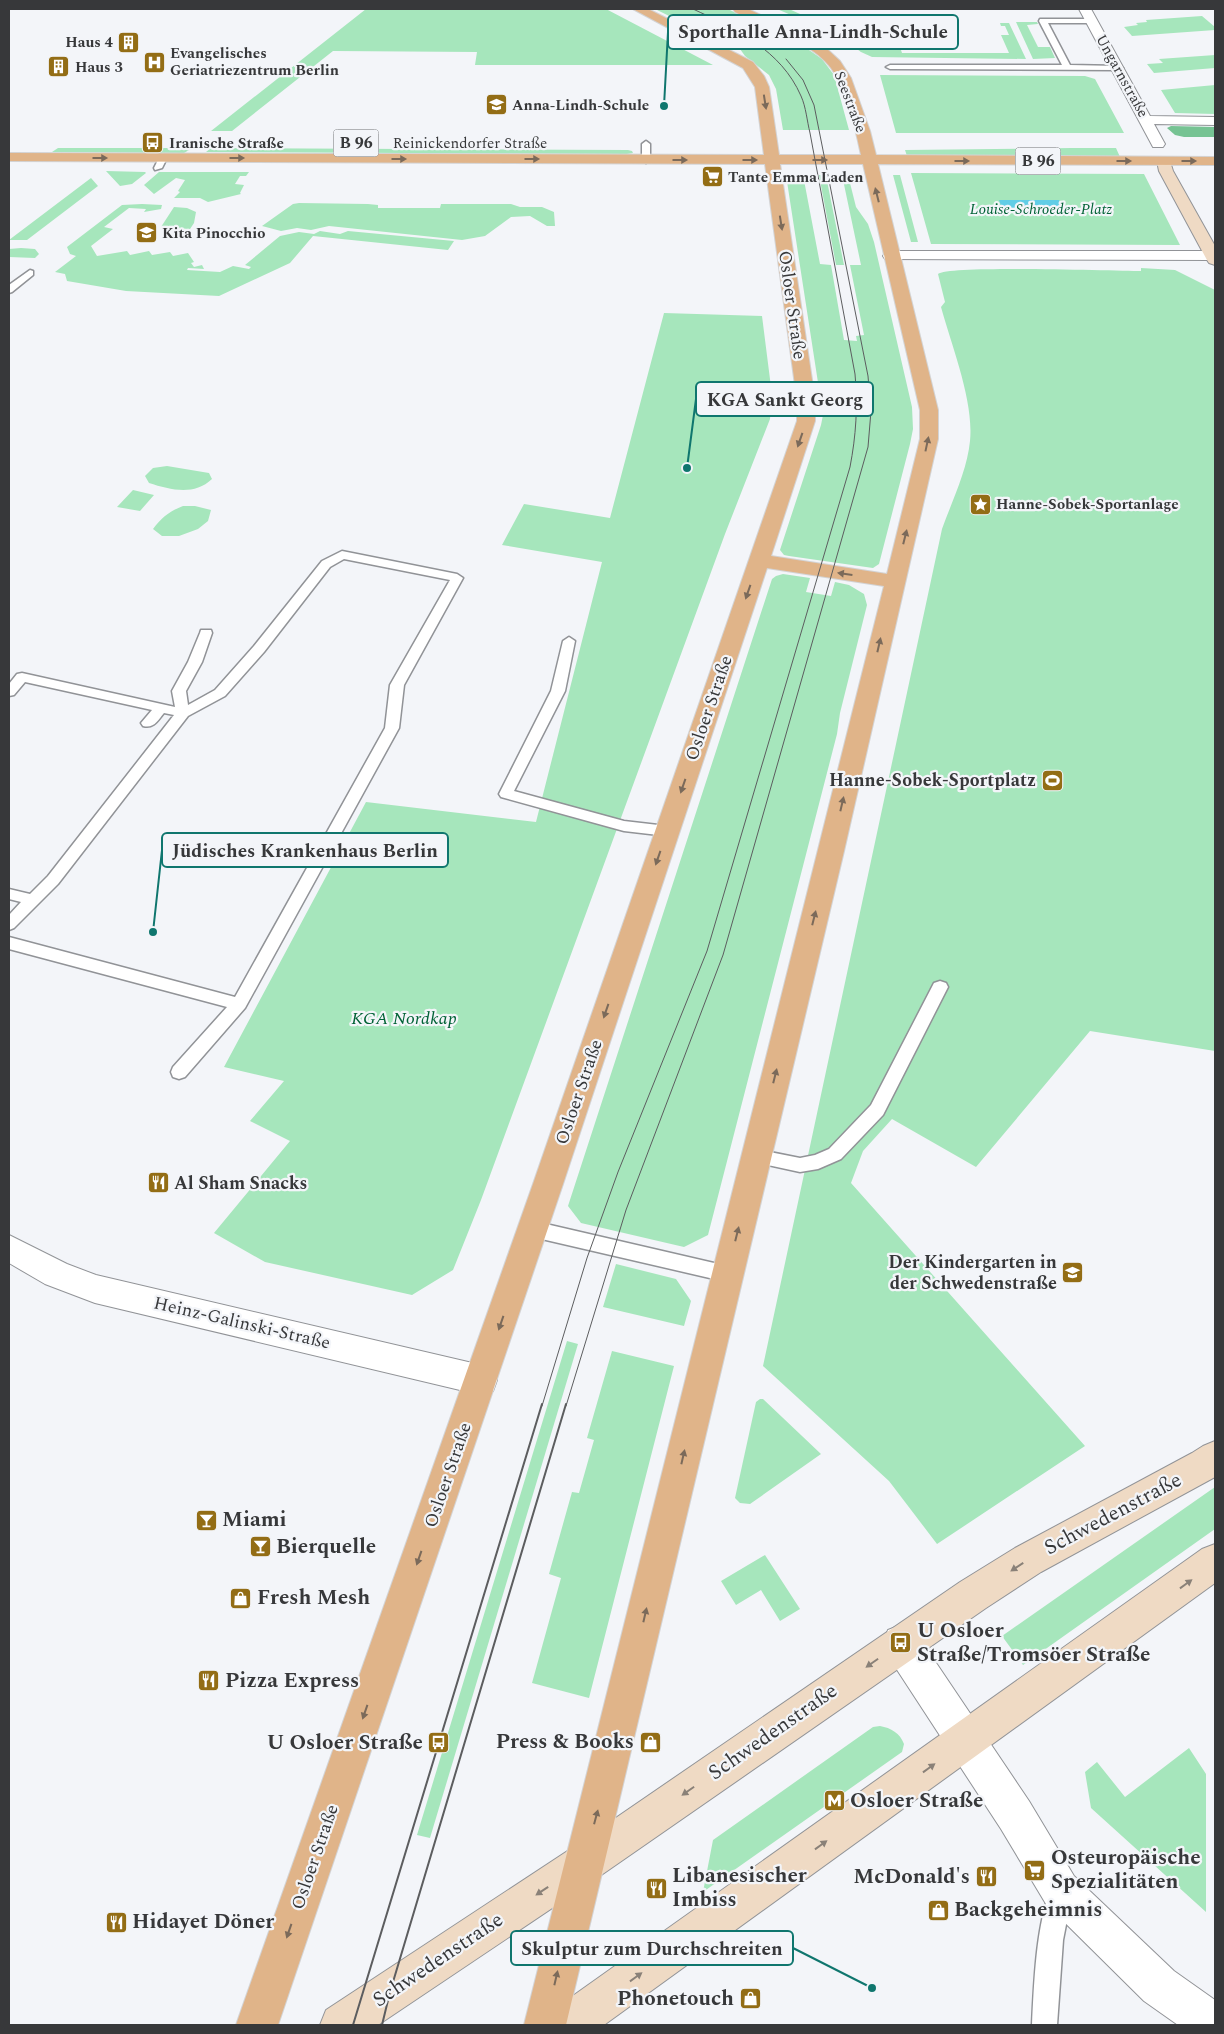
<svg xmlns="http://www.w3.org/2000/svg" width="1224" height="2034" font-family="Spectral,serif">
<style>
.green{fill:#a6e6bc}
.forest{fill:#76c393}
.water{fill:#61cde6}
.lines{fill:none;stroke-linecap:round;stroke-linejoin:round}
.lane-casing{stroke:#919397;stroke-width:3}
.street-casing{stroke:#919397;stroke-width:2}
.secondary-casing{stroke:#919397;stroke-width:2}
.primary-casing{stroke:#d3d3d4;stroke-width:2}
.lane{fill:#fff;fill-rule:evenodd}
.street{fill:#fff;fill-rule:evenodd}
.secondary{fill:#efdac4;fill-rule:evenodd}
.primary{fill:#e0b489;fill-rule:evenodd}
.tram-far1{stroke:#5c5d5f;stroke-width:1}
.tram{stroke:#5c5d5f;stroke-width:2}
.oneway{fill:#7b6a5a}
.oneway2{fill:#8a8178}
.labels{text-anchor:middle;dominant-baseline:central;stroke-width:4.5;stroke-linejoin:round;paint-order:stroke}
.far-poi-label{font-size:15px;font-weight:bold;fill:#37383a;stroke:#f3f5f9;text-anchor:start}
.far-street-label{font-size:15px;fill:#37383a;stroke:#f3f5f9}
.far-park-label{font-size:15px;font-style:italic;fill:#006236;stroke:#f3f5f9}
.shield{fill:#f3f5f9;stroke:#6f7173;stroke-width:1}
.shield-label{font-size:16px;font-weight:bold;fill:#37383a}
.street-label{font-size:18px;fill:#37383a;stroke:#f3f5f9}
.poi-label{font-size:18px;font-weight:bold;fill:#37383a;stroke:#f3f5f9;text-anchor:end}
.park-label{font-size:18px;font-style:italic;fill:#006236;stroke:#f3f5f9}
.near-street-label{font-size:21px;fill:#37383a;stroke:#f3f5f9}
.near-poi-label{font-size:21px;font-weight:bold;fill:#37383a;stroke:#f3f5f9;text-anchor:start}
.leader{fill:none;stroke:#0f766e;stroke-width:2}
.callout-dot{fill:#0f766e;stroke:#f3f5f9;stroke-width:2}
.callout{fill:#f3f5f9;stroke:#0f766e;stroke-width:2}
.callout-label{font-size:19px;text-anchor:middle;font-weight:bold;fill:#37383a}
</style>
<rect width="100%" height="100%" fill="#f3f5f9"/>
<!-- green -->
<path class="green" d="M366,9H606L713,65H475L477,52L333,51L232,131H211Z
M655,9H728L809,50L822,59L834,75L849,130H783L776,89L769,75L745,56L740,49L718,38L712,37Z
M777,9H789L831,28L838,29L840,36Z
M1202,16L1215,27V30L1132,36L1124,27L1138,25L1136,23L1147,22L1146,20Z
M870,22L874,35H896L902,53H1009L1001,35H1009L1005,26H1001L1000,23H1009L1026,59L872,57L861,52L847,42L849,40L845,25Z
M1016,22H1037L1038,24L1027,25L1038,47H1050L1055,58L1033,59Z
M1215,55V68L1154,73L1147,64L1163,63L1159,59Z
M880,75L1085,76L1095,79L1124,133H896Z
M1215,85V114L1175,113L1161,90Z
M58,148H186L189,150L184,153L52,152Z
M211,148L628,150L632,151L633,153L627,154L206,152Z
M1072,148H1116L1120,157L907,156L905,150Z
M106,171L145,172L146,173L132,184L120,186Z
M159,172H249L246,176H240L235,184L244,185L240,193L241,194L208,202L200,198H174L180,192L178,191L185,180L176,178L154,194L144,185Z
M911,173L1144,174L1180,245L931,244Z
M786,175H803L820,264L831,265L844,340L857,341L856,336L864,335L850,265H861L842,175H848L856,207L868,224L874,242L912,407L913,429L910,444L879,564L873,568L789,556L784,555L780,550L821,425L823,415Z
M819,175L826,176L844,265H836Z
M893,175H900L918,242H911Z
M91,178L98,186L27,240H9Z
M299,203L368,204L378,205V208H440L441,204H511L520,207H542L554,212L555,226H547L530,216L511,217L485,236L462,240L329,226L311,230L297,228L281,231L262,226L293,204Z
M142,204L162,205L161,209L144,212L146,209L129,208L104,227L113,229L91,246L97,256L127,251L130,255L149,251L152,255L170,252L173,256L188,253L194,262L191,263L194,267L202,265L204,269L188,268L187,270L220,272L233,266L249,269L251,267L245,265L280,236L299,232L314,234L320,231L340,234L348,231L454,241L448,250L313,236L290,263L219,296L126,291L67,281L65,274L55,272L76,256L70,254L67,247L122,205Z
M174,207L187,208L196,212L194,223L190,229L161,227Z
M21,248L35,249L39,254L35,258L9,257V249Z
M1141,268L1175,270L1215,290V1051L1090,1031L976,1167L892,1119L863,1151L851,1183L1085,1446L937,1544L889,1481L763,1366L942,529C952,501 967,471 970,441C974,401 952,347 941,307L945,302L938,274C949,265 1115,271 1141,271Z
M664,313L762,316L772,395L770,419L725,534L481,1200L453,1270L412,1295L265,1262L214,1233L290,1141L250,1121L284,1081L224,1067L366,802L536,822L602,562L502,545L524,504L610,518Z
M167,466L209,473L212,479C194,496 171,490 149,483L145,476L153,468Z
M133,490L154,495L140,511L117,507Z
M183,506H195L211,510L208,521L198,529L179,536H162L153,529C162,517 170,511 183,506Z
M783,574L810,578L806,592L831,596L835,582L849,585L864,594L867,605L840,713L837,734L708,1235L684,1247L581,1223L568,1206L772,579L776,576Z
M616,1264L676,1279L691,1301L684,1326L603,1307Z
M567,1341L578,1344L430,1838L417,1835Z
M612,1351L674,1366L589,1698L532,1683L561,1578L549,1574L572,1492L579,1493L594,1440L587,1438Z
M760,1399H763L821,1454L750,1504L740,1503L735,1498L756,1402Z
M1215,1487V1529L1023,1665L1002,1636Z
M765,1555L800,1609L780,1621L761,1590L736,1605L721,1581Z
M880,1726C891,1728 900,1733 904,1744L902,1752L703,1892L713,1840L873,1727Z
M1189,1748L1206,1774V1912L1091,1808L1085,1772L1097,1762L1125,1797Z"/>
<!-- forest -->
<path class="forest" d="M1171,126L1215,127V137H1184L1175,135L1167,128Z"/>
<!-- water -->
<path class="water" d="M999,200H1059L1064,212L1003,211Z"/>
<g class="lines">
<defs>
<path id="lane" d="M1040,19H1095V23H1048L1070,65L1119,66L1123,68L1119,70L890,69L886,67L890,65H1062L1039,21Z
M646,141L650,144V160L646,163L642,160V144Z
M163,155L167,158L162,168L155,170L154,168L160,156Z
M30,270L33,271V275L12,292L9,293V285Z
M342,551L457,574L463,578L404,685L399,728L245,1008L185,1077L179,1079L173,1077L171,1072L173,1067L227,1007L9,949V937L235,997L385,728L390,685L450,580L344,559L330,567L264,652L225,696L188,716L58,884L14,928L9,930V915L21,902L9,899V889L30,894L48,876L174,715L164,713C158,720 154,729 143,726L141,723L152,710L25,682L14,695L9,696V684L17,674L22,673L175,707L172,691L188,662L200,633L201,630H211L212,633L202,662L186,691L188,705L215,690L254,646L322,561Z
M569,637L575,641L565,691L514,791L624,821L667,826L672,827L674,831L672,835L667,836L624,831L501,797L499,794L551,691L563,641Z
M940,981L946,983L948,987L883,1115L841,1159L818,1169L800,1172L749,1161L746,1156L749,1151L755,1149L800,1158L815,1155L829,1149L871,1105L934,983Z
M533,1221L727,1266L734,1268L736,1274L734,1280L727,1282L533,1237L527,1234L524,1229L527,1224Z
M1060,1882L1068,1886L1072,1894L1063,1940L1057,2025H1032C1034,1984 1036,1924 1052,1886Z"/>
<path id="street" d="M1079,9H1091L1150,116L1215,117V125L1154,124L1165,144L1163,147H1153Z
M891,251H1212L1215,252V260L885,259L883,256L885,253Z
M9,1235L67,1264L96,1275L481,1365L493,1369L497,1380L493,1391L481,1395L95,1303L45,1284L9,1263Z
M901,1625L914,1630L1029,1801L1074,1876L1174,1971L1215,2000V2025H1178L1144,2001L1046,1904L1001,1829L888,1656L883,1643L888,1630Z"/>
<path id="secondary" d="M1164,157L1169,158L1173,171L1215,246V265L1209,263L1207,260L1159,171L1157,161L1159,158Z
M1215,1441V1477L1041,1572L986,1608L597,1878L378,2025H320L326,2010L569,1850L960,1582L1015,1548L1192,1453L1203,1446Z
M1215,1544V1583L604,2025H547L553,2010L1202,1549Z"/>
<path id="primary" d="M633,9H648L753,62L764,76L769,87L779,155H861C856,131 846,88 831,68C812,42 763,26 735,12L733,9H748L810,38L826,48L840,61L851,78L870,131L876,155L1215,157V165L878,164L938,410V439L844,851L566,2025H524L884,586L767,568L563,1184L278,2025H236L533,1184L797,421V400L765,164L9,161V153L764,155L755,87L743,68ZM780,164H863L920,410V439L887,574L771,556L815,421V400Z"/>
</defs>
<!-- lane casing -->
<use href="#lane" class="lane-casing"/>
<!-- street casing -->
<use href="#street" class="street-casing"/>
<!-- secondary casing -->
<use href="#secondary" class="secondary-casing"/>
<!-- primary casing -->
<use href="#primary" class="primary-casing"/>
<!-- lane -->
<use href="#lane" class="lane"/>
<!-- street -->
<use href="#street" class="street"/>
<!-- secondary -->
<use href="#secondary" class="secondary"/>
<!-- primary -->
<use href="#primary" class="primary"/>
<!-- tram-far1 -->
<path class="tram-far1" d="M542,1406L587,1258L618,1172L707,951L850,467C856,436 858,406 855,374L810,133C807,121 806,107 801,96C781,50 736,29 693,9
M566,1406L626,1210L723,955L868,447L871,411L868,376L814,105L803,80L786,59"/>
<!-- tram -->
<path class="tram" d="M353,2025L542,1404
M382,2025L390,1992L566,1404"/>
</g>
<!-- one-way arrows -->
<defs><path id="oneway-solid" d="M-6-.8H1V-3.2L6.5 0L1 3.2V.8H-6Z" transform="scale(1.25)"/></defs>
<g class="oneway">
<use href="#oneway-solid" transform="translate(765 102) rotate(81)"/>
<use href="#oneway-solid" transform="translate(100 158)"/>
<use href="#oneway-solid" transform="translate(237 158)"/>
<use href="#oneway-solid" transform="translate(399 159)"/>
<use href="#oneway-solid" transform="translate(532 159)"/>
<use href="#oneway-solid" transform="translate(680 160)"/>
<use href="#oneway-solid" transform="translate(750 160)"/>
<use href="#oneway-solid" transform="translate(820 160)"/>
<use href="#oneway-solid" transform="translate(962 161)"/>
<use href="#oneway-solid" transform="translate(1124 161)"/>
<use href="#oneway-solid" transform="translate(1189 161)"/>
<use href="#oneway-solid" transform="translate(877 195) rotate(-104)"/>
<use href="#oneway-solid" transform="translate(781 223) rotate(81)"/>
<use href="#oneway-solid" transform="translate(800 440) rotate(109)"/>
<use href="#oneway-solid" transform="translate(927 444) rotate(-78)"/>
<use href="#oneway-solid" transform="translate(905 537) rotate(-76)"/>
<use href="#oneway-solid" transform="translate(845 574) rotate(-172)"/>
<use href="#oneway-solid" transform="translate(748 592) rotate(109)"/>
<use href="#oneway-solid" transform="translate(879 645) rotate(-77)"/>
<use href="#oneway-solid" transform="translate(683 786) rotate(109)"/>
<use href="#oneway-solid" transform="translate(842 804) rotate(-77)"/>
<use href="#oneway-solid" transform="translate(658 858) rotate(109)"/>
<use href="#oneway-solid" transform="translate(814 918) rotate(-76)"/>
<use href="#oneway-solid" transform="translate(606 1011) rotate(109)"/>
<use href="#oneway-solid" transform="translate(775 1076) rotate(-76)"/>
<use href="#oneway-solid" transform="translate(737 1234) rotate(-76)"/>
<use href="#oneway-solid" transform="translate(501 1323) rotate(109)"/>
<use href="#oneway-solid" transform="translate(683 1457) rotate(-77)"/>
<use href="#oneway-solid" transform="translate(419 1558) rotate(109)"/>
<use href="#oneway-solid" transform="translate(645 1615) rotate(-77)"/>
<use href="#oneway-solid" transform="translate(365 1712) rotate(109)"/>
<use href="#oneway-solid" transform="translate(596 1817) rotate(-75)"/>
<use href="#oneway-solid" transform="translate(289 1931) rotate(109)"/>
<use href="#oneway-solid" transform="translate(556 1978) rotate(-77)"/>
</g>
<g class="oneway2">
<use href="#oneway-solid" transform="translate(1017 1567) rotate(147)"/>
<use href="#oneway-solid" transform="translate(1186 1584) rotate(-36)"/>
<use href="#oneway-solid" transform="translate(872 1663) rotate(145)"/>
<use href="#oneway-solid" transform="translate(929 1768) rotate(-36)"/>
<use href="#oneway-solid" transform="translate(688 1791) rotate(145)"/>
<use href="#oneway-solid" transform="translate(821 1845) rotate(-36)"/>
<use href="#oneway-solid" transform="translate(542 1891) rotate(146)"/>
<use href="#oneway-solid" transform="translate(636 1977) rotate(-36)"/>
</g>
<!-- icons -->
<defs>
<symbol id="building-square" viewBox="-11 -11 22 22"><rect x="-9" y="-9" width="18" height="18" rx="4" fill="#936d15" stroke="#f3f5f9"/><path d="M-4-6H4V6H1V3H-1V6H-4ZM-2.5-4.3h1.7v1.8h-1.7ZM.8-4.3h1.7v1.8H.8ZM-2.5-1h1.7V.8h-1.7ZM.8-1h1.7V.8H.8Z" fill="#fff"/></symbol>
<symbol id="hospital-square" viewBox="-11 -11 22 22"><rect x="-9" y="-9" width="18" height="18" rx="4" fill="#936d15" stroke="#f3f5f9"/><path d="M-5-5h3v3.5h4V-5h3V5h-3V1.5h-4V5h-3Z" fill="#fff"/></symbol>
<symbol id="school-square" viewBox="-11 -11 22 22"><rect x="-9" y="-9" width="18" height="18" rx="4" fill="#936d15" stroke="#f3f5f9"/><path d="M0-5L7-2L0 1L-7-2ZM-4 1L0 2.5L4 1V4Q0 6-4 4Z" fill="#fff"/></symbol>
<symbol id="bus-square" viewBox="-11 -11 22 22"><rect x="-9" y="-9" width="18" height="18" rx="4" fill="#936d15" stroke="#f3f5f9"/><path d="M-5-6H5V4H4V6H2V4H-2V6H-4V4H-5ZM-3.5-4V0h7V-4ZM-3.5 1.2v1.5H-2V1.2ZM2 1.2v1.5H3.5V1.2Z" fill="#fff"/></symbol>
<symbol id="supermarket-square" viewBox="-11 -11 22 22"><rect x="-9" y="-9" width="18" height="18" rx="4" fill="#936d15" stroke="#f3f5f9"/><path d="M-6-5.5h2.5l.6 2H6L4.5 2H-2.5L-4.4-4H-6ZM-1.5 3.2a1.3 1.3 0 1 0 .1 0ZM3 3.2a1.3 1.3 0 1 0 .1 0Z" fill="#fff"/></symbol>
<symbol id="sight-square" viewBox="-11 -11 22 22"><rect x="-9" y="-9" width="18" height="18" rx="4" fill="#936d15" stroke="#f3f5f9"/><path d="M0-6L1.8-2.2L6-1.7L2.9 1.2L3.7 5.4L0 3.3L-3.7 5.4L-2.9 1.2L-6-1.7L-1.8-2.2Z" fill="#fff"/></symbol>
<symbol id="stadium-square" viewBox="-11 -11 22 22"><rect x="-9" y="-9" width="18" height="18" rx="4" fill="#936d15" stroke="#f3f5f9"/><path d="M0-5a6.5 5 0 1 0 0 10a6.5 5 0 1 0 0-10ZM-3.5-1.8h7v3.6h-7Z" fill="#fff"/></symbol>
<symbol id="restaurant-square" viewBox="-11 -11 22 22"><rect x="-9" y="-9" width="18" height="18" rx="4" fill="#936d15" stroke="#f3f5f9"/><path d="M-5-6h1v4h1v-4h1v4h1v-4h1v5L-1.5 .5V6h-2V.5L-5-1ZM5-6V6H3V1.5H1.5Q1.5-4 5-6Z" fill="#fff"/></symbol>
<symbol id="bar-square" viewBox="-11 -11 22 22"><rect x="-9" y="-9" width="18" height="18" rx="4" fill="#936d15" stroke="#f3f5f9"/><path d="M-6-5H6L.8 .8V4.5H3.5V6h-7V4.5H-.8V.8Z" fill="#fff"/></symbol>
<symbol id="shop-square" viewBox="-11 -11 22 22"><rect x="-9" y="-9" width="18" height="18" rx="4" fill="#936d15" stroke="#f3f5f9"/><path d="M-5-2.5h2.3a2.7 3.5 0 0 1 5.4 0H5L5.5 6h-11ZM-1.5-2.5h3a1.5 2.3 0 0 0-3 0Z" fill="#fff"/></symbol>
<symbol id="metro-square" viewBox="-11 -11 22 22"><rect x="-9" y="-9" width="18" height="18" rx="4" fill="#936d15" stroke="#f3f5f9"/><path d="M-5.5 5V-5H-3L0 0L3-5H5.5V5H3V-.5L0 4L-3-.5V5Z" fill="#fff"/></symbol>
</defs>
<g fill-rule="evenodd">
<use href="#building-square" x="116" y="30" width="25" height="25"/>
<use href="#hospital-square" x="142" y="50" width="25" height="25"/>
<use href="#building-square" x="46" y="54" width="25" height="25"/>
<use href="#school-square" x="484" y="92" width="25" height="25"/>
<use href="#bus-square" x="140" y="130" width="25" height="25"/>
<use href="#supermarket-square" x="700" y="164" width="25" height="25"/>
<use href="#school-square" x="134" y="220" width="25" height="25"/>
<use href="#sight-square" x="968" y="492" width="25" height="25"/>
<use href="#stadium-square" x="1040" y="768" width="25" height="25"/>
<use href="#restaurant-square" x="146" y="1170" width="25" height="25"/>
<use href="#school-square" x="1060" y="1260" width="25" height="25"/>
<use href="#bar-square" x="194" y="1508" width="25" height="25"/>
<use href="#bar-square" x="248" y="1534" width="25" height="25"/>
<use href="#shop-square" x="228" y="1586" width="25" height="25"/>
<use href="#bus-square" x="888" y="1630" width="25" height="25"/>
<use href="#restaurant-square" x="196" y="1668" width="25" height="25"/>
<use href="#shop-square" x="638" y="1730" width="25" height="25"/>
<use href="#bus-square" x="426" y="1730" width="25" height="25"/>
<use href="#metro-square" x="822" y="1788" width="25" height="25"/>
<use href="#supermarket-square" x="1022" y="1858" width="25" height="25"/>
<use href="#restaurant-square" x="974" y="1864" width="25" height="25"/>
<use href="#restaurant-square" x="644" y="1876" width="25" height="25"/>
<use href="#shop-square" x="926" y="1898" width="25" height="25"/>
<use href="#restaurant-square" x="104" y="1910" width="25" height="25"/>
<use href="#shop-square" x="738" y="1986" width="25" height="25"/>
</g>
<g class="labels">
<!-- far-poi labels -->
<g class="far-poi-label">
<text x="113" y="42" text-anchor="end">Haus 4</text>
<text x="170" y="53">Evangelisches<tspan x="170" dy="17">Geriatriezentrum Berlin</tspan></text>
<text x="75" y="67">Haus 3</text>
<text x="512" y="105">Anna-Lindh-Schule</text>
<text x="169" y="143">Iranische Straße</text>
<text x="728" y="177">Tante Emma Laden</text>
<text x="162" y="233">Kita Pinocchio</text>
<text x="996" y="504">Hanne-Sobek-Sportanlage</text>
</g>
<!-- far-street labels -->
<g class="far-street-label">
<text transform="translate(1122 76) rotate(61)">Ungarnstraße</text>
<text transform="translate(850 102) rotate(69)">Seestraße</text>
<text x="470" y="143">Reinickendorfer Straße</text>
</g>
<!-- far-park labels -->
<g class="far-park-label">
<text x="1041" y="209">Louise-Schroeder-Platz</text>
</g>
<!-- shield labels -->
<g class="shield">
<rect x="333.5" y="129.5" width="45" height="27" rx="4"/>
<rect x="1015.5" y="147.5" width="45" height="27" rx="4"/>
</g>
<g class="shield-label">
<text x="356" y="143">B 96</text>
<text x="1038" y="161">B 96</text>
</g>
<!-- street labels -->
<g class="street-label">
<text transform="translate(792 305) rotate(82)">Osloer Straße</text>
<text transform="translate(709 708) rotate(-71)">Osloer Straße</text>
<text transform="translate(579 1092) rotate(-71)">Osloer Straße</text>
<text transform="translate(242 1323) rotate(13)">Heinz-Galinski-Straße</text>
<text transform="translate(448 1475) rotate(-71)">Osloer Straße</text>
<text transform="translate(315 1857) rotate(-71)">Osloer Straße</text>
</g>
<!-- poi labels -->
<g class="poi-label">
<text x="1036" y="780">Hanne-Sobek-Sportplatz</text>
<text x="174" y="1183" text-anchor="start">Al Sham Snacks</text>
<text x="1057" y="1262">Der Kindergarten in<tspan x="1057" dy="21">der Schwedenstraße</tspan></text>
</g>
<!-- park labels -->
<g class="park-label">
<text x="404" y="1018">KGA Nordkap</text>
</g>
<!-- near-street labels -->
<g class="near-street-label">
<text transform="translate(1113 1514) rotate(-28)">Schwedenstraße</text>
<text transform="translate(773 1732) rotate(-35)">Schwedenstraße</text>
<text transform="translate(438 1960) rotate(-34)">Schwedenstraße</text>
</g>
<!-- near-poi labels -->
<g class="near-poi-label">
<text x="222" y="1520">Miami</text>
<text x="276" y="1547">Bierquelle</text>
<text x="257" y="1598">Fresh Mesh</text>
<text x="917" y="1631">U Osloer<tspan x="917" dy="24">Straße/Tromsöer Straße</tspan></text>
<text x="225" y="1681">Pizza Express</text>
<text x="634" y="1742" text-anchor="end">Press &amp; Books</text>
<text x="423" y="1743" text-anchor="end">U Osloer Straße</text>
<text x="850" y="1801">Osloer Straße</text>
<text x="1051" y="1858">Osteuropäische<tspan x="1051" dy="24">Spezialitäten</tspan></text>
<text x="672" y="1876">Libanesischer<tspan x="672" dy="24">Imbiss</tspan></text>
<text x="970" y="1877" text-anchor="end">McDonald's</text>
<text x="954" y="1910">Backgeheimnis</text>
<text x="132" y="1922">Hidayet Döner</text>
<text x="734" y="1999" text-anchor="end">Phonetouch</text>
</g>
</g>
<!-- callouts -->
<path class="leader" d="M664 106L668 32M687 468L696 399M153 932L162 850M872 1988L793 1948"/>
<g class="callout-dot">
<circle cx="664" cy="106" r="5"/>
<circle cx="687" cy="468" r="5"/>
<circle cx="153" cy="932" r="5"/>
<circle cx="872" cy="1988" r="5"/>
</g>
<g class="callout">
<rect x="668" y="15" width="290" height="34" rx="5"/>
<rect x="696" y="382" width="177" height="34" rx="5"/>
<rect x="162" y="833" width="286" height="34" rx="5"/>
<rect x="511" y="1931" width="282" height="34" rx="5"/>
</g>
<g class="callout-label">
<text x="813" y="38">Sporthalle Anna-Lindh-Schule</text>
<text x="785" y="406">KGA Sankt Georg</text>
<text x="305" y="857">Jüdisches Krankenhaus Berlin</text>
<text x="652" y="1955">Skulptur zum Durchschreiten</text>
</g>
<!-- border -->
<rect width="1224" height="2034" fill="none" stroke="#37383a" stroke-width="20"/>
</svg>
